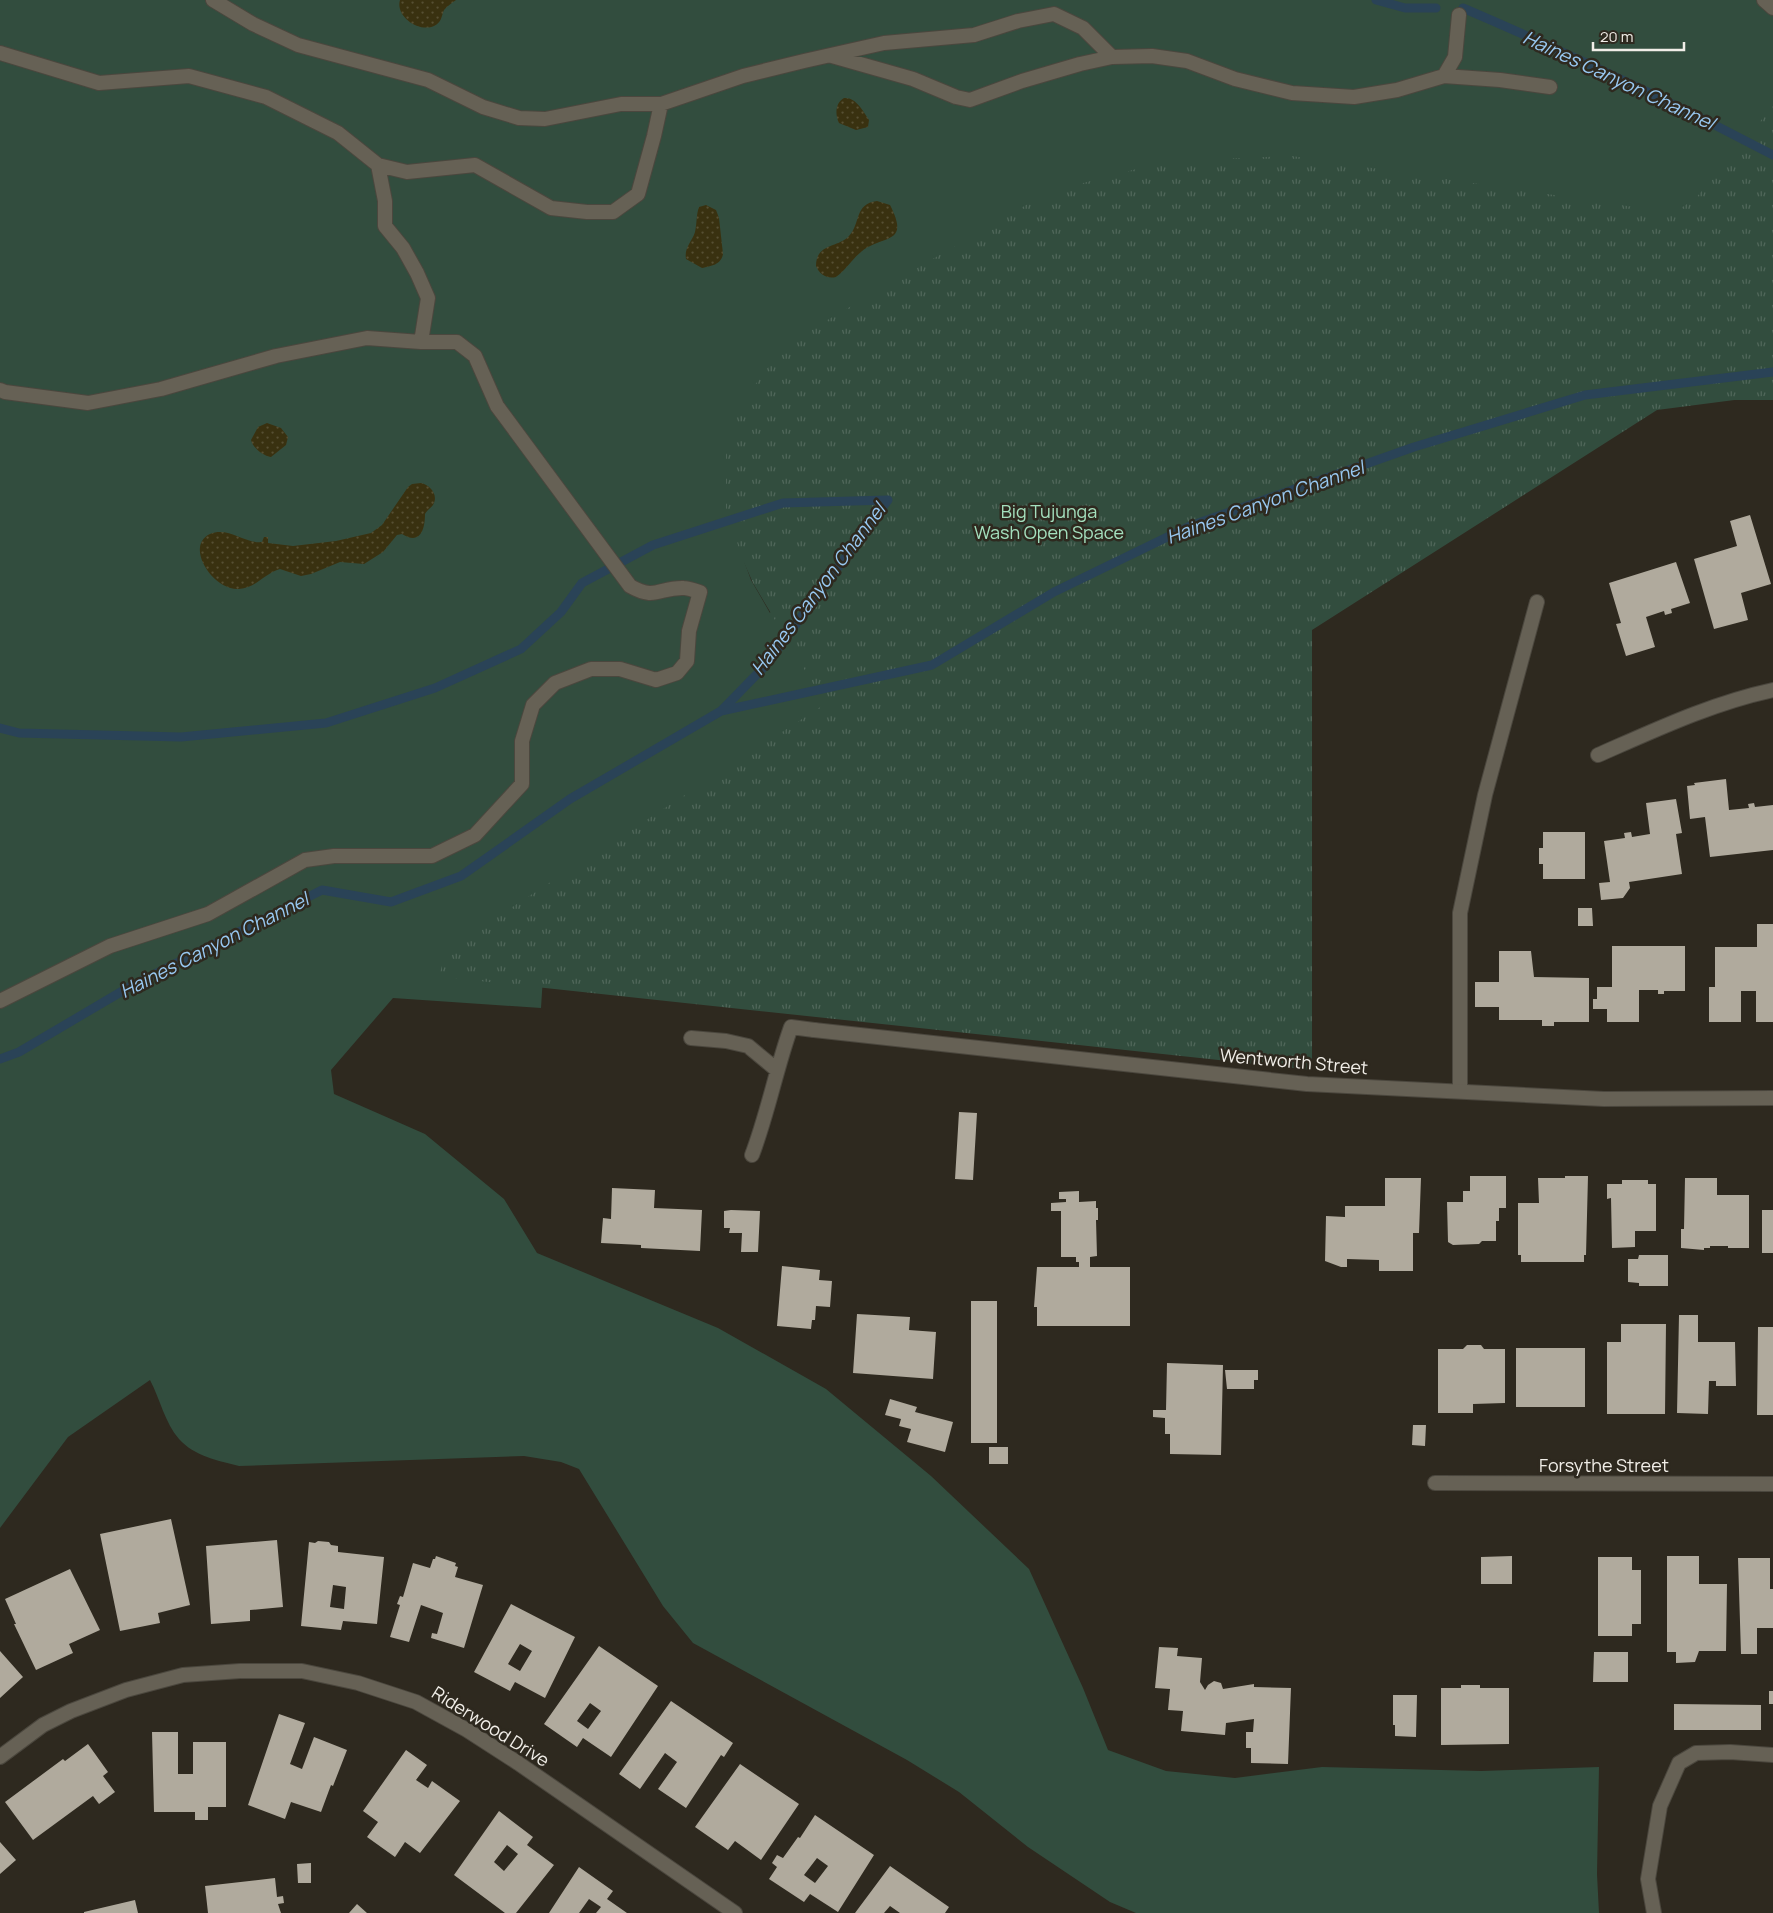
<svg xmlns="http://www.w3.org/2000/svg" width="1773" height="1913" font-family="Manrope,sans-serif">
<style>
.grass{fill:#324d3e;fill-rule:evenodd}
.sand{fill:url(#sand-dots)}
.park{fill:url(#park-tufts)}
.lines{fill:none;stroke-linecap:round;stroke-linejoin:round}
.stream{stroke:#2a4357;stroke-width:9}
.building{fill:#b0aa9d;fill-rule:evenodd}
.service-casing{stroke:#4b473e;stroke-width:16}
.minor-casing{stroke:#4b473e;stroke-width:16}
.service{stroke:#666155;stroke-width:14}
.minor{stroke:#666155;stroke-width:14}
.labels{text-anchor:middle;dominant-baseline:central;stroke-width:5;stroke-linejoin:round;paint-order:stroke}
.park-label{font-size:18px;fill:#a4e0be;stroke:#2e291f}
.street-label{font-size:18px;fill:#f1eee8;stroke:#2e291f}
.water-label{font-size:19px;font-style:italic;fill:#98c8f1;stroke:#2e291f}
</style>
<defs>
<pattern id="sand-dots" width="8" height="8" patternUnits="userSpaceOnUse" patternTransform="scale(1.25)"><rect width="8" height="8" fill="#393110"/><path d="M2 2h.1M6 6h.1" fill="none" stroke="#564f33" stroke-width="1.8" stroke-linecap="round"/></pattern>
<pattern id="park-tufts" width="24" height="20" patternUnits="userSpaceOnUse" patternTransform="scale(1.25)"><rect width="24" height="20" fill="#324d3e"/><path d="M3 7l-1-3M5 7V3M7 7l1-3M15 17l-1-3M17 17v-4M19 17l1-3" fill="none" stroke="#50675a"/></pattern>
</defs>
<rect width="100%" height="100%" fill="#2e291f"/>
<!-- grass -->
<path class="grass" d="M0,0H1773V400H1648L544,961L541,1008L393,998L331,1070L334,1094L425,1134L504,1199L537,1253L718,1328L826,1389L931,1476L1029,1569L1083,1688L1108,1750L1166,1771L1235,1778L1322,1767L1481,1771L1599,1767L1597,1874L1599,1913H1136L1110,1902L1028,1847L959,1792L907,1760L693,1643L663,1606L579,1469L561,1462L524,1456L239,1466C219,1461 194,1456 179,1439C165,1423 160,1399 150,1380L68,1437L0,1528ZM744,561L774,607L770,613L751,580Z"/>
<!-- sand -->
<path class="sand" d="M400,0H456C452,3 447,6 444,10C441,17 442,22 434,26C419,33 395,16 400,0Z
M844,98C856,97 863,111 869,120L868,127L856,130L839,123C835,115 835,103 844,98Z
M877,201L890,205C911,246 882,234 861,252C852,259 846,270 836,277C827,279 820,275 816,266C816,243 838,248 849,236C861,223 854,204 877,201Z
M706,205L716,210L719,218L723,254C721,265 711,266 702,268L686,259C684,247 692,242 695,232C697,224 696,215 699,207Z
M267,423L281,428L288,437L286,445L271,457C263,456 253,448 251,440L258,427Z
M421,483C430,485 439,495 433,505C431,508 427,510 425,514C425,528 421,546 402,534L397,535L383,552L364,564L340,562L311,574L301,576L280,569C265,573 256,588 239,589C213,591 184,546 210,534C228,526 245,544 262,542L264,537H268V543L293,546L336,541L371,533L382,525L408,487L412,484Z"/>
<!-- park -->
<path class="park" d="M1773,106V395L1657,410L1312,630V1070L442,977L440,973L446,950L825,704L753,583L742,558L726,508V455L737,409L769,366L810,330L1026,205L1083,183L1167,161L1292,156L1654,210L1676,211L1695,199Z"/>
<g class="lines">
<!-- stream -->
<path class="stream" d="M1376,0L1405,8H1436
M1463,8C1568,53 1672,102 1773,155
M0,728L19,733L181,737L326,723L435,688L521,649L561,612L582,583L653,545L783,503L888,500L764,667L721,711
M0,1059L19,1052L131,986L322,890L391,902L461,876L570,799L721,711L932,665L1054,592L1190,526L1414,447L1585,395L1773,372"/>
</g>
<!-- building -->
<path class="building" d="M1750,515L1771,584L1741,593L1748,620L1714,629L1694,559L1737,546L1730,521Z
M1676,562L1690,603L1671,609L1672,613L1665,615L1664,611L1646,617L1655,647L1626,656L1616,624L1621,623L1609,583Z
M1726,779L1729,810L1749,808L1748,804L1754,803L1755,807L1773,805V850L1710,857L1705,817L1690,819L1687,786L1695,785L1694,783Z
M1676,799L1682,833L1676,834L1682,874L1629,882L1630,888L1623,898L1601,900L1599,883L1610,882L1604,841L1625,838L1624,833L1631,832L1632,837L1650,834L1646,803Z
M1543,832H1585V879H1543V864H1539V848H1543Z
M1578,908H1592L1593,926H1578Z
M1757,924H1773V1022H1756V991H1741V1022H1709V987H1715V947H1757Z
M1612,946H1685V991H1664V994H1658V990H1639V1022H1607V1009H1593V999H1597V987H1612Z
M1499,951H1531L1534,977L1589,978V1022H1554V1026H1542V1020H1499V1007H1475V982H1499Z
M959,1112L977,1113L973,1180L955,1179Z
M1470,1176H1506V1208H1499V1221H1496V1241H1482L1479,1244L1453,1245L1448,1242L1447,1202H1463V1191H1470Z
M1565,1176H1588L1586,1255H1584V1262H1521V1255H1518V1203H1539L1538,1178H1565Z
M1385,1178H1421L1419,1233H1413V1271H1379V1260L1347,1259V1267H1341L1325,1261L1326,1216L1345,1217V1206H1385Z
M1685,1178H1717V1195H1749V1248H1728V1246H1710V1248H1704V1250L1681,1248V1229H1684Z
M1622,1180H1648V1184H1656V1231H1635V1247L1612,1248L1611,1198L1607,1199V1184H1622Z
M612,1188L655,1190L654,1208L702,1210L700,1251L641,1248V1245L601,1243L603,1218L611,1219Z
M1079,1191V1202L1096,1201V1208H1098V1220H1096L1097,1256L1090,1257V1267H1130V1326H1037V1307H1034L1037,1267H1079V1262H1076V1257H1061V1211H1051V1203L1066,1202V1199H1059V1192Z
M731,1210L760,1211L758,1252H741L742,1233H729L730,1228H724V1211Z
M1762,1210H1773V1253H1762Z
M1639,1255H1668V1286H1639V1283L1628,1282V1259H1638Z
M782,1266L820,1270L819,1280L832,1281L830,1307L816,1306L815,1320H812L811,1329L777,1326Z
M971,1301H997V1443H971Z
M857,1314L910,1317L909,1330L936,1332L933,1379L853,1373Z
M1679,1315H1698V1342H1735L1736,1386H1716V1381H1709L1708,1414L1677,1413Z
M1621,1324H1666L1665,1414H1607V1342H1621Z
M1758,1327H1773V1415H1757Z
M1467,1345H1481L1484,1349H1505V1403L1473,1404V1413H1438V1349H1463Z
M1516,1348H1585V1407H1516Z
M1167,1363L1223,1365L1221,1455L1170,1454V1434H1165V1418L1153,1417V1410H1166Z
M1225,1370H1258V1380H1254V1389H1227Z
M890,1399L917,1407L915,1412L953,1422L945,1452L907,1442L911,1429L899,1426L901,1419L885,1415Z
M1413,1425H1426L1425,1446L1412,1445Z
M989,1447H1008V1464H989Z
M171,1519L190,1605L158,1613L160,1623L120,1631L100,1534Z
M277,1540L283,1607L250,1610V1621L211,1624L206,1546Z
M318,1541L329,1542L331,1545L338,1546V1552L384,1557L377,1624L343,1621L341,1630L301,1626L309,1542L315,1543ZM333,1585L346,1587L344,1609L330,1607Z
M436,1556L456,1563L455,1566L458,1567L455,1577L483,1585L464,1648L431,1638L432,1633L437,1634L443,1613L421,1605L409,1642L390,1637L400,1605L397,1604L400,1596L403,1597L413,1563L430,1568L433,1559H435Z
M1512,1556V1584H1481V1557Z
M1667,1556H1699V1584H1727L1726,1651H1699L1695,1662L1676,1663V1652H1667Z
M1598,1557H1632V1570H1641V1624H1632V1636H1598Z
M1738,1558H1770V1589H1773V1628H1757V1654H1741Z
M70,1569L100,1630L69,1644L73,1653L36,1670L14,1624H16L5,1599Z
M511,1604L575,1637L545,1698L515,1682L510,1691L474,1672ZM520,1644L532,1651L520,1671L508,1664Z
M599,1646L658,1686L611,1757L583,1738L577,1747L544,1724ZM590,1703L601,1711L588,1729L577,1721Z
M1159,1647L1178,1648L1177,1656L1202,1658L1200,1682L1205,1690L1208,1685L1214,1681L1221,1683L1223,1689L1254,1684V1687L1291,1688L1288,1764L1251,1763V1748H1246V1732H1253L1254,1719L1226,1723L1225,1735L1181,1731L1183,1711L1168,1710L1170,1689L1155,1688Z
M0,1651L23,1677L0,1698Z
M1594,1652H1628V1682H1593Z
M1461,1685H1480V1688H1509V1744L1441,1745V1688H1461Z
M1769,1691H1773V1704H1769Z
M1393,1695H1417L1416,1737L1395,1736V1725H1393Z
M671,1701L733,1743L724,1757L721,1755L686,1808L658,1789L677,1762L665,1753L640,1789L619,1774Z
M1674,1704L1761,1705V1730H1674Z
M279,1714L305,1723L290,1764L302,1769L314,1737L347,1750L333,1786L331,1785L321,1812L291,1802L285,1819L248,1805Z
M152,1732H178V1774H193V1742H226V1807H208V1820H195V1812H154Z
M88,1744L108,1772L103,1776L115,1792L99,1804L93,1796L33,1840L5,1802L63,1759L65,1761Z
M406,1750L427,1765L416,1780L428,1788L432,1781L460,1801L420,1853L405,1842L395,1857L367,1837L378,1822L363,1811Z
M740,1764L799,1804L761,1860L735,1841L728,1850L695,1827Z
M499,1811L533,1837L527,1845L554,1865L516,1913H505L454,1875ZM507,1845L518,1854L504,1871L494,1862Z
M815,1815L874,1855L838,1912L810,1894L804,1902L769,1879L777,1867L772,1863L777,1855L783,1858L798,1837L800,1838ZM817,1858L828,1866L815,1883L804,1875Z
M0,1842L16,1860L0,1874Z
M311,1863V1883H298L297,1864Z
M890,1866L949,1907L945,1913H900L890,1906L884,1913H855Z
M579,1867L613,1891L607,1899L627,1913H596L601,1907L589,1899L579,1913H549Z
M275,1878L277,1897L283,1896L284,1903L278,1904L281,1913H208L205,1886Z
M135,1900L138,1913H84V1912Z
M357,1904L367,1913H349Z"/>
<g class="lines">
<defs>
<path id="service" d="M213,0L253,24L298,45L428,80L483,107L519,118L545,119L621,104H661
M1764,0L1773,8
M0,53L99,83L189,76L266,97L338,133L378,165L407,172L475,165L551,208L587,212H613L638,194L654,136L661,104L743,76L804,61L884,43L974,35L1018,21L1054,14L1083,28L1112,57L1152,56L1187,61L1235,79L1292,93L1354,97L1397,90L1444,76L1455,57L1459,15
M832,56L913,79L956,97L970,100L1022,81L1080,64L1112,57
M1444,76L1500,80L1550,87
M378,165L385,201V226L403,248L417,273L428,298L421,342
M0,390L5,392L88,403L161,389L276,356L367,338L421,342H457L475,356L497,406L630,586C656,601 659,587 684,588C689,588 695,591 700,592L689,631L687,661L677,673L656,680L620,669H591L555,683L533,705L522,741V784L475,835L432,856H334L305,860L208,914L110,946L0,1001
M691,1038L726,1041L748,1046L777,1070
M1460,1091V913L1485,795L1537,602
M752,1155C768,1113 776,1069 791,1027L814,1030
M1654,1913L1648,1879L1660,1806L1679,1763L1696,1753L1730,1752L1773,1755"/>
<path id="minor" d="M1598,755C1655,730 1712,703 1773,690
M814,1030L1307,1084L1604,1099L1773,1098
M1435,1483L1773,1484
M0,1757L43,1725L71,1711L126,1690L183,1675L240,1671H302L358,1683L416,1702L467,1730L518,1763L735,1913"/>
</defs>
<!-- service casing -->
<use href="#service" class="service-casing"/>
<!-- minor casing -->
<use href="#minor" class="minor-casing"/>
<!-- service -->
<use href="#service" class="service"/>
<!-- minor -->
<use href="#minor" class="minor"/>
</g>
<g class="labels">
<!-- park labels -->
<g class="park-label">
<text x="1049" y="511">Big Tujunga<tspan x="1049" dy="21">Wash Open Space</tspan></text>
</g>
<!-- street labels -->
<g class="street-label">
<text transform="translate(1294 1061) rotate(5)">Wentworth Street</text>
<text x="1604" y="1465">Forsythe Street</text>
<text transform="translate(491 1726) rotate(32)">Riderwood Drive</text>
</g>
<!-- water labels -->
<g class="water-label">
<text transform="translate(1619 80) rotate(25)">Haines Canyon Channel</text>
<text transform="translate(1265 502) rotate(-20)">Haines Canyon Channel</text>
<text transform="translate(818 589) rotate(-53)">Haines Canyon Channel</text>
<text transform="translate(214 945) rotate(-27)">Haines Canyon Channel</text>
</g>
</g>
<!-- scale -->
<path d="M1593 42v8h91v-8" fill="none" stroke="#f1eee8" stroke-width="2.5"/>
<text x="1600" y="42" font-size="15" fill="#f1eee8" stroke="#2e291f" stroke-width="4" paint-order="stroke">20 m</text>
</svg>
